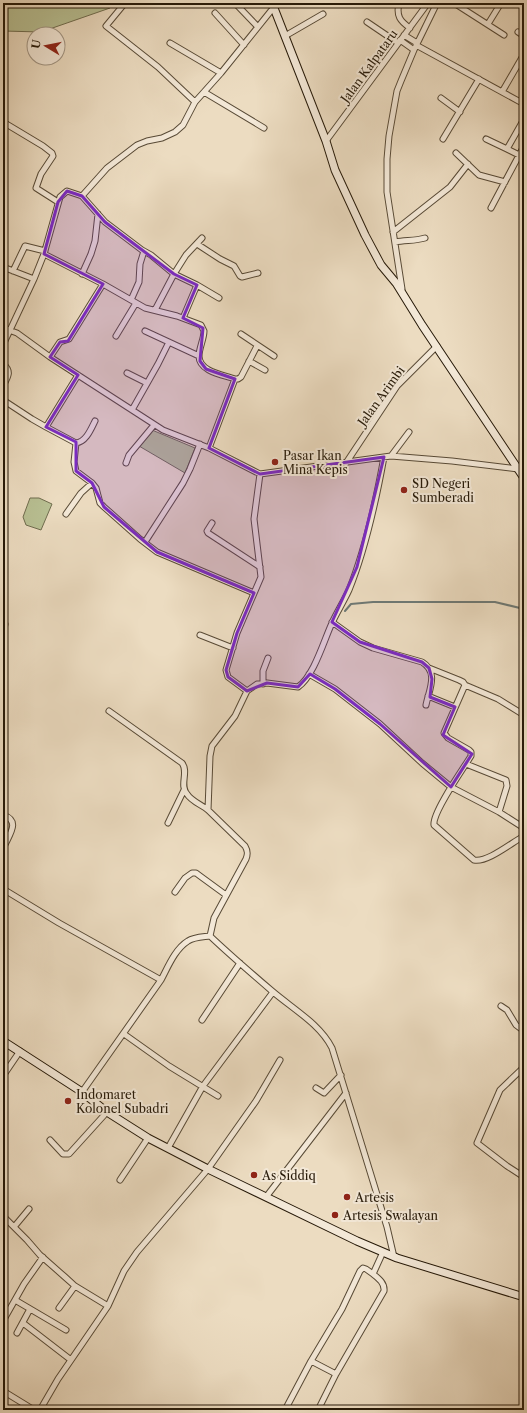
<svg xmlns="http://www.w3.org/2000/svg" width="527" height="1413" font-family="'Libre Caslon Text',serif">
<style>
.green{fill:#b8c093;stroke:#6f6c4e}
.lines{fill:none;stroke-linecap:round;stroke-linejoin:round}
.stream{stroke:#6e7975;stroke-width:2}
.street-casing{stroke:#584a36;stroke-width:7}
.secondary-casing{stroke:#261908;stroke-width:9}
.street{stroke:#f3e8d7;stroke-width:5}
.secondary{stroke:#f3e8d7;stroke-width:7}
.marked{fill:#7b2cbf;fill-opacity:0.2;stroke:#7b2cbf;stroke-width:3;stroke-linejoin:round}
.poi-dot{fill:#8f2418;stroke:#f3e8d7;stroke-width:1.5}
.labels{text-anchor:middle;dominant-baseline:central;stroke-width:4;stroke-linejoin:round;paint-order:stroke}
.street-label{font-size:12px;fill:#261908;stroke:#f3e8d7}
.poi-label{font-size:12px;fill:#261908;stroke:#f3e8d7;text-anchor:start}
</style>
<rect width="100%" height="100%" fill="#ecdcc1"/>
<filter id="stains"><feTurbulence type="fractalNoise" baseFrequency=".005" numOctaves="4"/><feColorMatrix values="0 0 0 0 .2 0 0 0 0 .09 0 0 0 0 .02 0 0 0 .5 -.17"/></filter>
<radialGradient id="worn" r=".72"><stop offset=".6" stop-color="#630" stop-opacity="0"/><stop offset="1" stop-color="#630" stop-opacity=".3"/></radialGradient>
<!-- green -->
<path class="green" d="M3,3H113L110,8L41,32L3,31V11H5Z
M152,430L195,448L185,473L139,446Z
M30,498H39L52,504L41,530L26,525L23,517Z"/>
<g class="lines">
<!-- stream -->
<path class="stream" d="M345,611L351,604L373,602H495L524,609"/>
<defs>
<path id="street" d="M125,3L106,26L158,67L195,102
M235,3L258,27
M399,3C396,16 400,21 410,28
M454,3L504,35
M215,13L244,45
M367,22L398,43
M488,24L501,3
M518,32L524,36
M404,35L417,43
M285,36L323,14
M400,40L414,50
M170,43L221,73
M416,45L524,104
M204,92L264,128
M502,92L524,54
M441,98L460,112
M3,122L43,146L52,153L53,156L41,174L36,188L58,202
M443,139L479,79
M486,139L507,149L524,119
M326,141L428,3
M507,149L519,155
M456,153L479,175L505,182
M82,196L107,168L137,145L147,141L162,138L175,132L183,125L195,102L221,73L274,7
M491,208L524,146
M393,232L450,187L468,164
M395,242C406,240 415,241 425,238
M197,244L220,259L234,266L240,276L242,277L258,273
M3,267L34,279
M13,271L25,246L45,251
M82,274L91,254L95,241L98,214
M402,289L387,192V159L389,136L397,91L401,81L414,50L437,3
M131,300L139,282L140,264L144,251
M155,310L174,274L186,255L202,238
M183,318L197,285
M3,328L17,333L50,357L163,430L209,448L260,474L391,456L452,461L518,469
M145,331L199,356
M241,334L274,356
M116,336L136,303
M3,345L34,279L44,254
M50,357L60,342L69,339L103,284
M249,361L265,370
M3,364C12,371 8,377 3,386
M127,373L147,383
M235,379H238L241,377L257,346
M3,400L32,419L46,427L78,375
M132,410L158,364L169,342
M46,427L76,443C86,442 91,429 95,421
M76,443L74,462L76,471L92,483L96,488L100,503L104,507L140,539L157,552L254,593
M209,448L235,379C224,375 199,372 199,356C199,348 204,339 204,331L201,325L177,316L145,308L103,284L44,254L60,197L67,191L82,196L105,222L142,250L151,255L174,274L197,285L219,298
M391,456L409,432
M126,463L129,455L154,425
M346,463L397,386L437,346
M66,514L81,493L92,483
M212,523L207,531L208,533L260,567
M145,542L183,483L190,469L200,444
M3,620L5,624L3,634
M332,622L360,642L373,648L422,662C439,672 429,690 426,705
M200,635L233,648
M429,668L459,680L463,682L465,685L498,699L524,715
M309,674L335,689L380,724L422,763L451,787L499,812L524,828
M263,684V671L268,658
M465,685L444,733L448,738L469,750L471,752V756C463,769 432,813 434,825L474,860C487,863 511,843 524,836
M247,691L228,677L226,670L237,633L261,577L254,519L260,474
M428,696L455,707
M109,711L182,763C189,772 179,785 187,794C191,801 202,805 208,810
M466,764L506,780L507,786L499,812
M3,815C22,821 8,836 3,849
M168,823L184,790
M3,889L59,923L161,980
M175,892L185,878L192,873H196L200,876L226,895
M210,936L214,918L246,859C248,854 248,851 245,846L208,810L210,756L212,746L235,716L247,691L257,684L267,683L298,687C314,676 324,640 332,623C337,612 344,601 349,590C366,548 376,501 384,457
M210,936C230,955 251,973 272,991C293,1009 320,1024 332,1048L387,1227L394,1257
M501,1006L507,1010L516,1025L524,1031
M202,1020L240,963
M124,1034L169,1066L218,1096
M524,1067L500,1090L477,1143L507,1166L524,1177
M3,1076L20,1051
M316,1088L324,1093L341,1075
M82,1092L161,980C168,967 175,949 188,941C194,937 203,937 210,936
M50,1140L63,1154H69L107,1112
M168,1148L203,1086L273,992
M120,1180L148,1138
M266,1197L346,1093
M3,1216L27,1240L40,1255L65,1277L75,1286L108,1306L124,1271L137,1252L208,1169L256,1101L280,1060
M14,1227L29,1209
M15,1300L66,1330
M59,1308L75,1286
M3,1321L24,1284L43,1257
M23,1323L71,1360
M17,1333L30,1309
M311,1361L336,1374
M3,1391L34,1410
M40,1410L58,1379L108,1306
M285,1410L311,1361L342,1309L360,1271L363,1268L366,1269L373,1274
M318,1410L336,1374L384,1291C385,1283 378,1278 373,1274L383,1252
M452,1410H454"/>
<path id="secondary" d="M272,3L326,141L335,170L365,235L381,265L396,283L422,325L524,478
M3,1041L82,1092L107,1112L148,1138L208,1169L357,1241L397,1258L524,1297"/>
</defs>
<!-- street casing -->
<use href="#street" class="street-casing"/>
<!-- secondary casing -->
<use href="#secondary" class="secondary-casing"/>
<!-- street -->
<use href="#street" class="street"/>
<!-- secondary -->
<use href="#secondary" class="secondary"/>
</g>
<!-- marked area -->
<path class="marked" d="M67,191L82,196L105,222L174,274L197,285L183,318L203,328L200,361L206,369L235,379L209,448L260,474L384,457L357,567L332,622L360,642L422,662L429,668L432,679L430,697L455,707L443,735L472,754L451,787L380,724L335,689L310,674L298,687L267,683L247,691L228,677L226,670L237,633L254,593L157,552L104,507L92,483L76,471V442L46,427L78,375L50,357L60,342L68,341L103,284L44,254L58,202Z"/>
<!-- markers -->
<g class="poi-dot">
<circle cx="275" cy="462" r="4"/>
<circle cx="404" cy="490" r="4"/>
<circle cx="68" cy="1101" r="4"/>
<circle cx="254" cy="1175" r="4"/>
<circle cx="347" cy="1197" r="4"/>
<circle cx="335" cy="1215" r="4"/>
</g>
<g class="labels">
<!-- street labels -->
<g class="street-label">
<text transform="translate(369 66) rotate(-54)">Jalan Kalpataru</text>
<text transform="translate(381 396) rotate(-54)">Jalan Arimbi</text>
</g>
<!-- poi labels -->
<g class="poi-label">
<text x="283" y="455">Pasar Ikan<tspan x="283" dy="14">Mina Kepis</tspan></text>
<text x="412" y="483">SD Negeri<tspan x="412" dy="14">Sumberadi</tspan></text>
<text x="76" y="1094">Indomaret<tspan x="76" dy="14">Kolonel Subadri</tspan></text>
<text x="262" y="1175">As Siddiq</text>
<text x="355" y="1197">Artesis</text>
<text x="343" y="1215">Artesis Swalayan</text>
</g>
</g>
<!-- margin -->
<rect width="527" height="1413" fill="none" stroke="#ecdcc1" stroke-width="16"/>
<rect x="4" y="4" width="519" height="1405" fill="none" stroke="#261908" stroke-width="2"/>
<rect x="8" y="8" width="511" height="1397" fill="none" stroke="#261908"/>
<!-- north arrow -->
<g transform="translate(46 46) rotate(280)"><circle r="19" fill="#f3e8d7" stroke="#a19584"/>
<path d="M0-3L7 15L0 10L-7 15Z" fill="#8f2418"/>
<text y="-6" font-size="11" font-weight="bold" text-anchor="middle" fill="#261908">U</text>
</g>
<rect width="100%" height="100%" filter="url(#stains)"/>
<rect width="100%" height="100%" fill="url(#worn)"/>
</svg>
